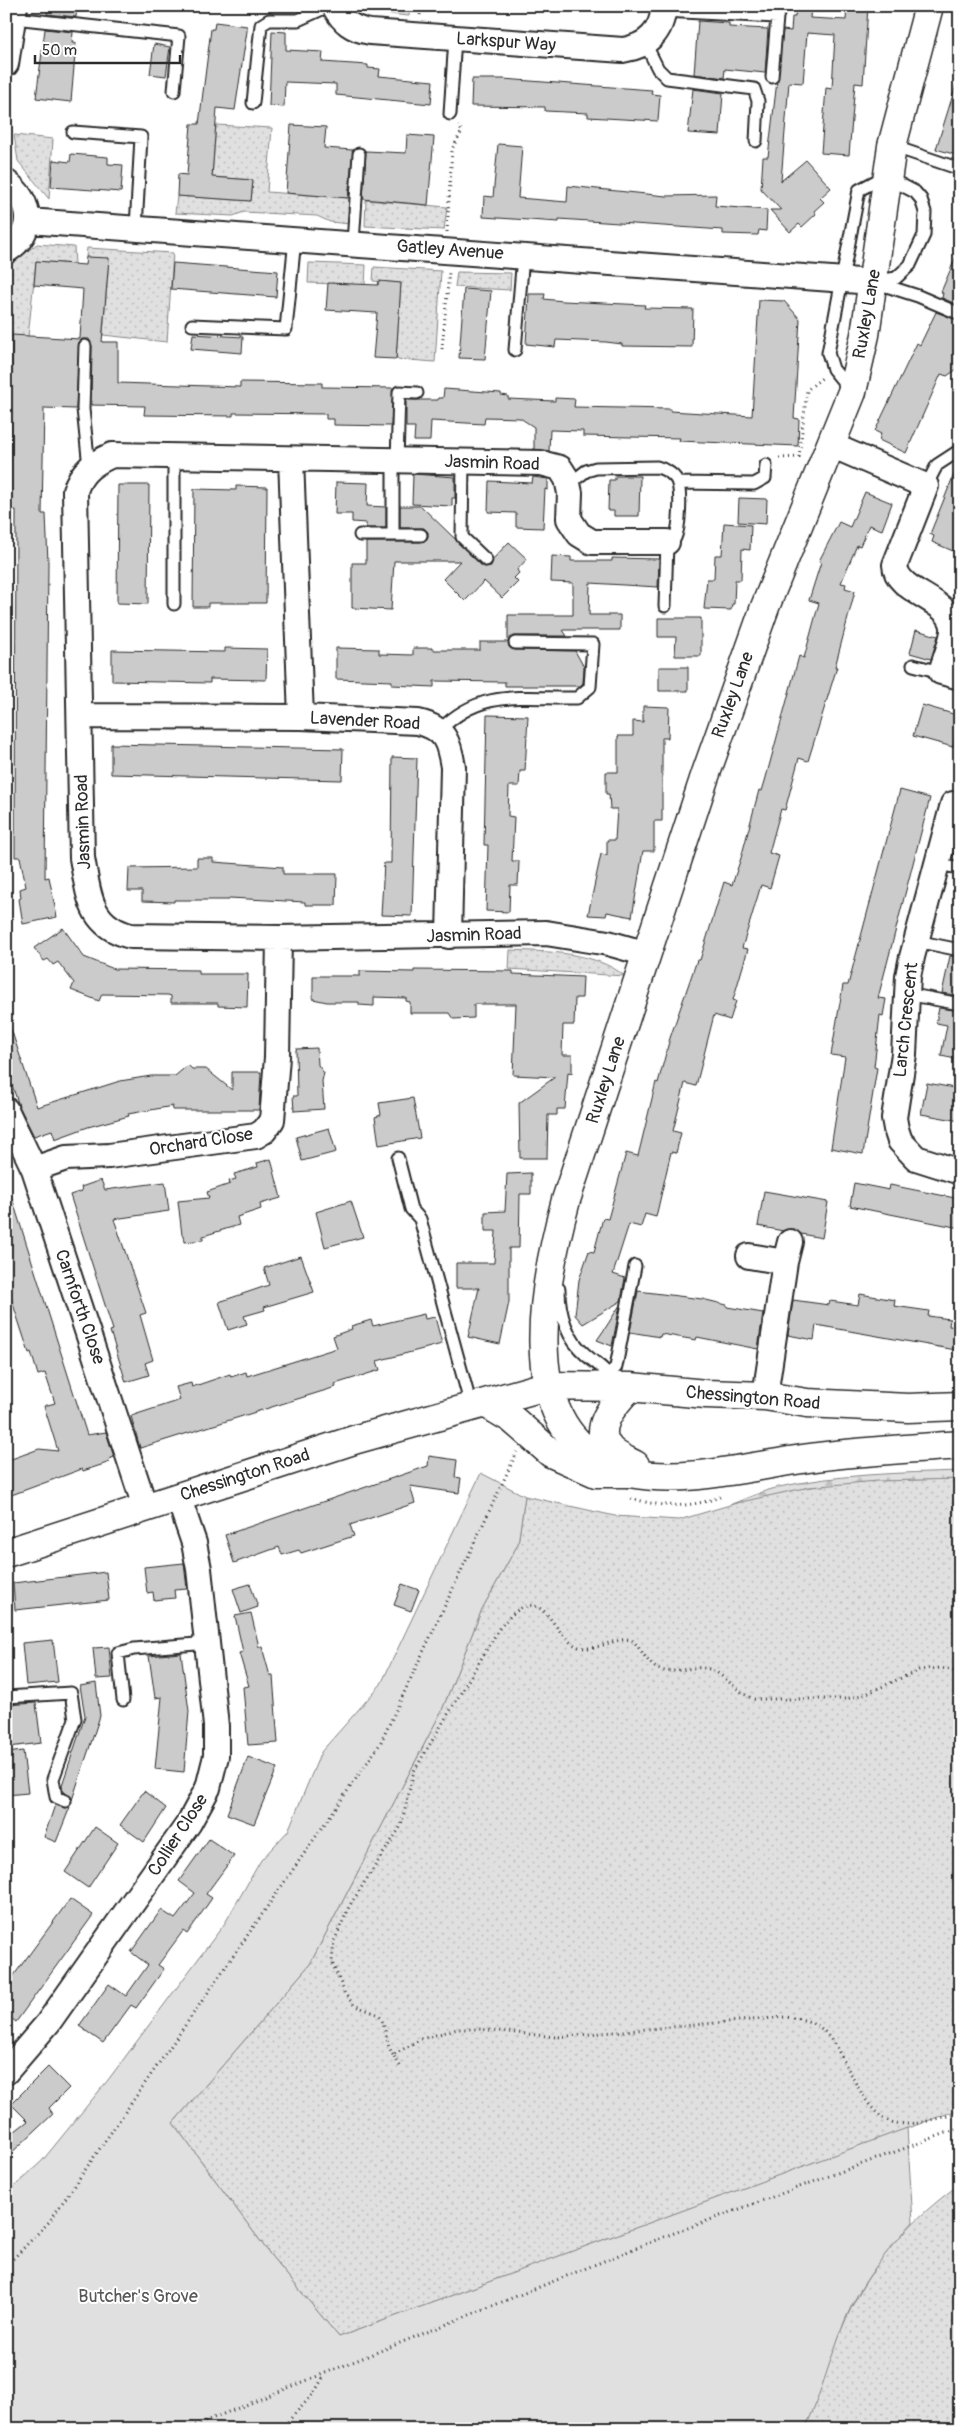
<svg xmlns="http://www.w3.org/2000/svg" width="966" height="2435" font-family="Pangolin,sans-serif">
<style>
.grass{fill:url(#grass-dots);stroke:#868686}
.forest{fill:url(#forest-firs);stroke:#868686}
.park{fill:#e0e0e0;stroke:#868686}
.building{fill:#cbcbcb;stroke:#2b2b2b}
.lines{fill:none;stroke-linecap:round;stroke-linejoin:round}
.service-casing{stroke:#2b2b2b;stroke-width:15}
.minor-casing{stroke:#2b2b2b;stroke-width:28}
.tertiary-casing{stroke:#2b2b2b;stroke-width:31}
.secondary-casing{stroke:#2b2b2b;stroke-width:31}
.path{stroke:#2b2b2b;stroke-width:3;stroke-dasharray:1 4;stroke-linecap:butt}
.service{stroke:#fff;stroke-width:11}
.minor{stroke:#fff;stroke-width:24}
.tertiary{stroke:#fff;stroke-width:28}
.secondary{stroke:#fff;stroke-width:28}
.labels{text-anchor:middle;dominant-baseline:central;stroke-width:4;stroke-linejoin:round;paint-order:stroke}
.street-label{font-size:18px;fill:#2b2b2b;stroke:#fff}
.park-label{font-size:18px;fill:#585858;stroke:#fff}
</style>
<defs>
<pattern id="grass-dots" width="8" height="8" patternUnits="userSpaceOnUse" patternTransform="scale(1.25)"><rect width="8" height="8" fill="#e0e0e0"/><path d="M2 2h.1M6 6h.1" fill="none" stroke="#c0c0c0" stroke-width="1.8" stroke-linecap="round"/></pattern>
<pattern id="forest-firs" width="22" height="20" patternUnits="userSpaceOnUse" patternTransform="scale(1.25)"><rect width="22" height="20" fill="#e0e0e0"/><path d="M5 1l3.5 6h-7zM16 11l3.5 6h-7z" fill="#c0c0c0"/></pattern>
</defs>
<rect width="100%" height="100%" fill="#fff"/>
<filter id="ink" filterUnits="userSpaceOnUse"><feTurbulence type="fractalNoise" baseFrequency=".02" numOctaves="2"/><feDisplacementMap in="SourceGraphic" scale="10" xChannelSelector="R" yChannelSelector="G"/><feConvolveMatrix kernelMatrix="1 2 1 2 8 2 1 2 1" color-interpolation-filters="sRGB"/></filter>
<g filter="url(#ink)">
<!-- grass -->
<path class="grass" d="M358,6H410L409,16L370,12Z
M216,125L272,128L267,192L350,198V224L330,222L317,216L244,212L233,216L175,213L177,196L251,201L253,180L212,177Z
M14,135L53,139L49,199L18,161Z
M366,200L447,207L444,230L365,226Z
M37,244L74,247L75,264L36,261L28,337L6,336V268Z
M87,248L173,253L167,342L103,335L109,259L86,257Z
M309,263L366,265L365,285L308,283Z
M374,267L441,271L435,362L396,359L401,283L373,281Z
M457,272L511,273L510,290L455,287Z
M510,950C549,952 593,951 625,976L509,969Z
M960,1479V2109L339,2337L272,2257L173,2123L310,1964L442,1710L482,1609L518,1544L525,1496L615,1516L679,1520L770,1493L853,1481Z
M960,2184V2429H805C821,2393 830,2354 846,2319C871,2263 911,2219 960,2184Z"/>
<!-- forest -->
<path class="forest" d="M960,1471V1479L877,1481L809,1487L732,1504C747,1498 763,1491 779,1487C838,1474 900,1473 960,1471Z"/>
<!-- park -->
<path class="park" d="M481,1473L525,1496L518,1544L482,1609L442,1710L310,1964L173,2123L272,2257L339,2337L907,2128L913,2222C886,2252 861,2282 845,2320C831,2356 821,2394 805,2429H6V2194L42,2161L108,2080L225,1923L261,1860L288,1831L321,1752L381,1684Z"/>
<!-- building -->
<path class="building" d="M48,6H77L76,17L47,14Z
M796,6H811L810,18L846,20L847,6H868L863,84L855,83L849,155L821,153L826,88L832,89L835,35L807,33L803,83L789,82L781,181L806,160L831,188L820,198L824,202L814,211L816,214L802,227L799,224L790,232L770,210H781L761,189L763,157H768L783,30L791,31L792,17H795Z
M698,21L729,23V27L768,29L765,73L725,69L724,78L694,74Z
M215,22L247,26V31L235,110L217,108L212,177L253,180L251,201L177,196L178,174L187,175L191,124H199L211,29H214Z
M45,29L73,32L72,43H76L71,102L36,98Z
M272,31L286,32V50L323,52L322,62L368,65V68L380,69L379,76L433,81L431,104L336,95V84L285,82L284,107L269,106Z
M154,44L170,47L166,76L150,74Z
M472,79H503L652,90L651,94L660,95L658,121L588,117V113L545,111V107L471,106Z
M956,85L960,86V156L936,149Z
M693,89L723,93L720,135L688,133Z
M291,125L326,127L324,148L353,150L348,198L286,193Z
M407,135L434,137L428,205L363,199L366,151L406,153Z
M498,144L522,146L518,198L567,202L568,186L666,196L716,195L715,206L767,210L766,231L759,230L758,235L723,234V230L559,219V222L483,217L484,196L493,197Z
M71,154L108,157V164L123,165L121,192L51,187L53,160L70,162Z
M960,247V300L958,305L942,298L943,293L941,292Z
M86,257L109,258L102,342H118V383L240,387V382L322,383V387L393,388L391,426L334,425V419H326V414L233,413V416L144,415L145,406L91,405L92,346L89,339H82L79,342L76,409L44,408L42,514H46L48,563L45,878L49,877L57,917L23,924L19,899L21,898L20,889L26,887L20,857H15L16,510H11L12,335L80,339L83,289L34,285L36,261L85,265Z
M173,263L278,271L276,297L171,289Z
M379,281L401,283L396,359L373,358L377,313L326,310L328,283L378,285Z
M464,289L491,291L485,359L459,358Z
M529,294H545L544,299L563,301L645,305L644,308L693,309L692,347L622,346V344L606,342L556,340L555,347L526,344Z
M759,300L784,301L800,319L794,418L799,419L798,446L679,441L680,438L583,436V431L550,430L549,451L534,449V427L520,418L485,417L484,424L431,421L430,441H414L415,427H406V400H438V398H443L444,389L501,393V395L508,396V399L555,401V398L575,399L574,407L670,409V411L752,416Z
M936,312L960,321V367L947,376L941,374L906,453L879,440L881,434L875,431L917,343L920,345Z
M193,334L243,337L242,353L191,349Z
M959,462H960V554L932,542L934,536L930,534Z
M413,474L455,477V498H452V506L412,504Z
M615,476H640L639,516H614V511H608L609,480H615Z
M533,477L548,479V490L545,489L543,528L516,527V513L488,512L489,481L532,483Z
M336,482L368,483L367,506L386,507V528H366V523L352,522V514H335Z
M118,485H149L148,604L117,603Z
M236,486L267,487L266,603H208V607H193L194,489L236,490Z
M865,492L892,503L882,530L869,525L860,546L857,545L841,583L846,584L845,588L855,591L835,667H837L808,761L799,758L785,810L781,809L769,853L779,856L770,888L761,885L753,912L742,948L748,949L733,1000L736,1001L730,1020L714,1015L696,1086L685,1083L673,1131L681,1133L676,1153L671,1152L656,1217L645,1214L641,1227L629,1224L613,1274L625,1278L621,1301L583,1324L575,1315L579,1280L589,1251L594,1252L603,1218L608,1219L626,1153L638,1156L656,1082L658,1083L670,1038L697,960H700L724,882L732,885L741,858L759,790L762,791L765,781L799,656L804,658L819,603L809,600L821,562L819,561L839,522L850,527Z
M739,498L767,499L766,524L738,522Z
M400,506H421L484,567L491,566L493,559L509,542L527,559L517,570L519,573L514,578L518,582L502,598L484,581L465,601L443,579L460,561H394L391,610L352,608V563H366V542H421L428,538V532L424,528H400Z
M724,523L751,525L750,550L742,549L741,580H735L734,604H732L731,610L704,609L707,579H714L715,555H722Z
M552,556L571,557V561H612V558L659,559L658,587L590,583L589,615H620V630H563L567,636H515L508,641V615H573V583L551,582Z
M658,618H701V656H675L676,637H658Z
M916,630L938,636L931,659L910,653Z
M480,642H508L509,647L515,650L575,651L584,667L583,683L580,686H505V682L434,681V687L392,685V681L336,679V648L379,649V654L413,655V648H432V650H480Z
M225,648L267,649L266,680L210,679V683L112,681V650L225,652Z
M659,667H688V691H659Z
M922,705L960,716L953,747L913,736Z
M643,706L669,707L668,738H662V821H654V851H643L632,917L607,912L606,916L588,915L601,854L607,855V840H615L617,809H610L609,794H606V772H618V736H633V721L643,722Z
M487,715L528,716L525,771H520L519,786H509L508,816L514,817L512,861H519L518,885H510L509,912L486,911L488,845H484Z
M111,744L343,749L342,780L111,774Z
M392,757L417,758L412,916L381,915L384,863H391Z
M900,790L930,798L878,998L886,999L883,1016L880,1015L874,1067L877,1068L863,1154L831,1148L845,1057L831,1055L843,985H848Z
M197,858H213V862L283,867V874H337L336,905H305V902L229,898V900H174V902L142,901V891H128L129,868L197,867Z
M63,928L84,957L114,969L199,970V974H248L247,1007L218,1006V1003H171V996L168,995L102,994L99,1001L71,990L74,983L58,962L53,965L48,959L44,961L34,948Z
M950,956L960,957V996L942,993Z
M414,970L513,971V974L583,977L582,998H575L574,1025H563L562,1055H572V1073L568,1072L565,1109H557V1115H548L547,1158H520L519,1103L555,1077L513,1075L516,1004H474V1018L453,1019L449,1013H410V1002L406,1001V998L374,997V1006L359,1005V1002H327L313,999V976H360V971L414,972Z
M939,1008L960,1011V1038L956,1059L941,1056L947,1025L936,1023Z
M6,1023H9L37,1107L120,1081L151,1076H175L188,1065L192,1069H206L232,1090V1072H261L259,1110H172L173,1106L128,1114L129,1116L88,1127L55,1139L52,1130L34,1136L19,1106L6,1067Z
M317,1048L318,1065L324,1073L322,1081L324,1109L294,1111L293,1096H297L296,1049Z
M927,1083L960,1089V1121L921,1114Z
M413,1098L420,1138L379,1145L375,1117L381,1115L379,1103Z
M329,1128L336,1152L302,1161L296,1137Z
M271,1159L281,1198L260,1204L261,1209L237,1217L239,1225L203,1236V1240L185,1242L184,1235H182L178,1201L209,1198L207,1192L230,1184L229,1181L236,1179L234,1174L258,1167L257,1163Z
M531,1173V1194H520L519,1248H509V1302L500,1344L468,1337L479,1288H456V1263H494L496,1231H485V1212L505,1211L507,1174Z
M101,1180L105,1190L165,1182L169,1211L114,1219L146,1313L140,1315L153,1360L145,1363L149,1375L126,1382L110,1331L113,1330L70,1195L82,1191L81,1187Z
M854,1183L889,1190L890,1185L960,1199V1228L850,1206Z
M764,1191L828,1202L822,1238L801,1234L793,1229L783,1231L758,1226Z
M6,1192H10L87,1435L106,1432L114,1457L109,1459L110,1462L83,1471L82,1469L6,1497V1461L39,1449L58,1451L44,1406L55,1403L45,1373L38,1375L31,1352L29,1353L6,1283Z
M351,1201L363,1237L325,1247L316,1212Z
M301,1256L314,1292L264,1307L265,1310L244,1316L247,1324L228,1330L219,1302L269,1285L264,1268Z
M638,1291L702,1299L727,1305V1307L763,1313L758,1349L697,1337L696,1340L661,1334L660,1337L630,1332Z
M860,1294L895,1300L894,1306L929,1311L928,1316L950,1319L949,1326L959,1327L956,1350L816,1325L814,1340L788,1335L793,1300L829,1305L830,1301L858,1305Z
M620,1305L612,1346L597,1340L606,1327Z
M424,1314L425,1319L435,1317L442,1344L377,1361L380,1370L335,1384L336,1387L140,1448L131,1416L180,1400L176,1387L191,1383L192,1387L230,1374L231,1377L246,1372L247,1376L337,1348L333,1336L352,1329L351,1326L371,1320L373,1326Z
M429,1456L457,1460L455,1477L461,1478L459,1493L410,1486L415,1503L350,1525L354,1536L301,1553L299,1550L282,1555L279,1547L234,1563L225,1535L428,1466Z
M184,1563L187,1589L174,1590L175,1598L154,1600L153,1592L147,1593L144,1567Z
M106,1572L109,1600L15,1610L13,1583Z
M250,1584L258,1607L241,1613L233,1589Z
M402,1584L419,1590L411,1611L394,1605Z
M251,1613L259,1647H262L270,1676H273L278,1743L248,1745L243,1687L249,1686L239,1653L243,1652L235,1616Z
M53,1640L58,1682L26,1685L22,1643Z
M109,1647L112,1678L96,1679L93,1648Z
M181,1653L189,1711L184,1772L155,1769L162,1697L155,1698L149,1656Z
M96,1683L100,1716L72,1800L71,1796L63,1792L62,1785L85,1716L80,1686Z
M36,1703L41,1743L9,1747L6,1705Z
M23,1751L28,1793L6,1795V1753Z
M248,1757L277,1768L254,1824L227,1814Z
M144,1791L166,1808L144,1842L120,1825Z
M55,1805L65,1808L70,1807L56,1842L44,1837Z
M95,1827L118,1843L88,1888L65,1872Z
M209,1839L234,1856L206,1894L212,1898L187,1934L183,1931L158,1965L164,1969L136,2008L131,2005L103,2043L79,2026L109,1984L126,1996L148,1965L131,1952L161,1910L175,1919L195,1893L179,1881Z
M70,1899L93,1915L16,2022L6,2014V1986Z
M48,2067L69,2088L49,2108L53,2114L6,2158V2138L28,2121L11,2104Z"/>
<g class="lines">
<defs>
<path id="service" d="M664,11L777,17
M14,18L179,36L174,91
M645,43L658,69L667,78L754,89L758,101L756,141
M772,77L777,17L781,6
M253,103L261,25L269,20H298L329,6
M450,114L455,38
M73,132L141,137L136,228
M892,146L960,169
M353,243L359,154
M877,283L918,296L960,314
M192,325L286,329L295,239
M85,346L83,409L89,467
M515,350L523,256
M851,391L833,369L828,353L859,190L876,181L888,178L915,192L921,199L925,212L924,235L910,265L896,278L873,282
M174,456V604
M393,461V535
M397,462L399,392L417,393
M463,462L462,537L486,560
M678,483L754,484L765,478L766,465
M568,485L586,471L596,468L657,467C665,469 676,475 678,484C681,495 680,527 675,538L667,542L665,606
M926,486L937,465L960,450
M360,535H421
M913,665L941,672
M440,730C481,688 523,699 577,698L590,687L593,644L515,643
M937,864L960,868
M916,941L960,950
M907,994L960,1004
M398,1158L411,1209L420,1219L471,1406
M559,1289C559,1314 567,1339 586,1355C601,1368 605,1367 614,1386
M609,1374L616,1367L635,1266
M6,1697L71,1693L75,1719L53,1779L56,1797L65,1801
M123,1700L118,1653L134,1649L209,1643"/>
<path id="minor" d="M334,6C343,22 352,29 370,32L623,50C648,46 662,32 664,6
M6,64L15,6
M6,182C32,201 36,233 6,251
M28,221L873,282
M831,445L926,486L895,565C896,593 950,598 953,627C954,638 944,661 941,672L960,677
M291,459L301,717
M80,716L301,717L418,722C445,728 449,742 453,767L449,936
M953,804L912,957L908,976L904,1054L894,1118L896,1129L900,1141L916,1158L960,1172
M647,954L608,943L546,933L279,938L131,936C89,926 89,894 82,858L75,491C81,471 94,463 112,455L541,463L560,468L567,479L570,493L569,519L579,534L592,542H667
M6,1110L34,1169L145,1507
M34,1169L66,1158L109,1156L256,1136L264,1131L272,1120L277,1057L279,938
M749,1256L785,1262
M765,1396L785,1262L790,1242
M6,2072L48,2023L189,1823L208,1788L216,1756V1726L199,1569L194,1543L178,1496"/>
<path id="tertiary" d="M485,1403L512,1419L551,1453L596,1473H627
M6,1553L357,1439L546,1386"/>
<path id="secondary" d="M929,6L892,146L865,335L852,392L765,607L705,776L566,1200C545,1277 514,1418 605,1462C612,1466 621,1472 629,1473C689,1484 750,1466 809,1458C859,1451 910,1449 960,1445
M546,1386L630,1387L706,1394L765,1396L807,1403L908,1408L960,1406
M630,1387C614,1404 588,1432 614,1453C620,1458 628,1461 635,1465"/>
</defs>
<!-- service casing -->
<use href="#service" class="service-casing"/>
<!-- minor casing -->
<use href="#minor" class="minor-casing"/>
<!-- tertiary casing -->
<use href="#tertiary" class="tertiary-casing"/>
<!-- secondary casing -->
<use href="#secondary" class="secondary-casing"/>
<!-- path -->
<path class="path" d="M420,15L421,6
M447,232L452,149L462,131L458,126
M442,349L449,272
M779,458L799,457L807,390L823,377
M631,1498C662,1508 689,1508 720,1497
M393,2055L389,2047L382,2019L377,2014L354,2005L345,1994L332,1962L334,1941L350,1905L401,1826L414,1771L499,1629C545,1571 549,1637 579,1647C596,1652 614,1637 632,1640C641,1648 648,1665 658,1669C673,1676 694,1663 712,1670C728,1678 738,1693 754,1699H846L868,1693L919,1670L941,1668L960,1672
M400,2066L393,2055L421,2039L457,2029H479L556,2037L785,2017C796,2018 809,2020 818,2026C845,2044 860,2118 896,2123C915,2127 940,2117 960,2113
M6,2266L49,2222L380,1744L517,1452
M186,2429L666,2236L960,2128
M281,2429L314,2393L324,2376
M949,2429L960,2411"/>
<!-- service -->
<use href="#service" class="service"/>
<!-- minor -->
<use href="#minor" class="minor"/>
<!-- tertiary -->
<use href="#tertiary" class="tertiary"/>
<!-- secondary -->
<use href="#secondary" class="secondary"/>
</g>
</g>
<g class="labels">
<!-- street labels -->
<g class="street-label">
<text transform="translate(506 42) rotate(4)">Larkspur Way</text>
<text transform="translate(450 250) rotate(4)">Gatley Avenue</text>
<text transform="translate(867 314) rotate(-80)">Ruxley Lane</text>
<text transform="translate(492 463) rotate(2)">Jasmin Road</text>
<text transform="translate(733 695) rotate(-70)">Ruxley Lane</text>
<text transform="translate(365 721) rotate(3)">Lavender Road</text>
<text transform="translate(83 822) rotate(-92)">Jasmin Road</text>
<text transform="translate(474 935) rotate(-2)">Jasmin Road</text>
<text transform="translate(906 1020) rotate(-84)">Larch Crescent</text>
<text transform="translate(606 1080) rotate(-72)">Ruxley Lane</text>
<text transform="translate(201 1142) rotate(-9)">Orchard Close</text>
<text transform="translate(80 1307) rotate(71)">Carnforth Close</text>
<text transform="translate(753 1398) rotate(5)">Chessington Road</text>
<text transform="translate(245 1475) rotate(-18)">Chessington Road</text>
<text transform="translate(178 1835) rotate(-57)">Collier Close</text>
</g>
<!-- park labels -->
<g class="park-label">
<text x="138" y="2296">Butcher's Grove</text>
</g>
</g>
<!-- margin -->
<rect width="966" height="2435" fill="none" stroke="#fff" stroke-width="25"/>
<rect x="12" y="12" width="941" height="2410" fill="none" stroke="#2b2b2b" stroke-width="2" filter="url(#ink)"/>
<!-- scale -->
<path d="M35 55v8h145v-8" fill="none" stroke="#2b2b2b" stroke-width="2.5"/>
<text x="42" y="55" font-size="15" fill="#2b2b2b" stroke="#ffffff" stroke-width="4" paint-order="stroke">50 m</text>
</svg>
